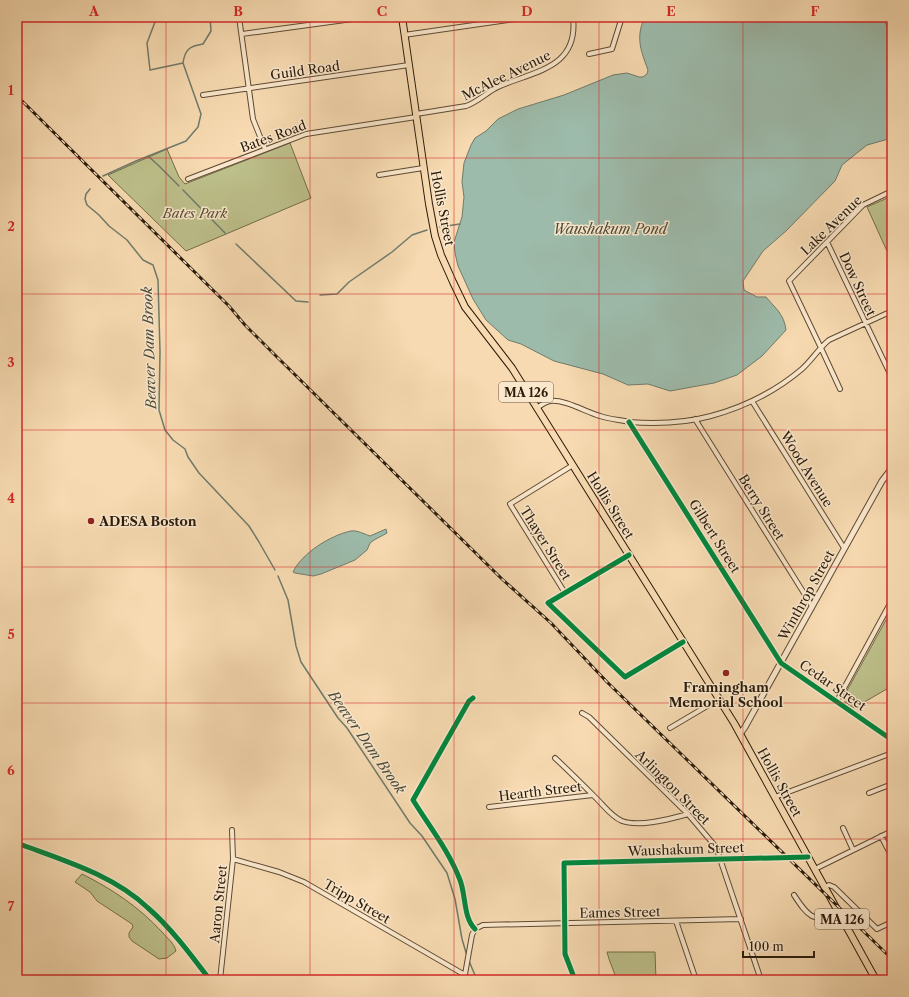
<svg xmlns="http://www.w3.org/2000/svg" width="909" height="997" font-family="'Libre Caslon Text',serif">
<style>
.green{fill:#bdc08b;stroke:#746e4a}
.water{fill:#9dbbab;stroke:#6f7b6b}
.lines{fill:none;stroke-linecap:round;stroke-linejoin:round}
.stream{stroke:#6f7b6b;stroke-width:1.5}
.minor-casing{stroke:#5d4b34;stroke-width:6}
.tertiary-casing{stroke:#5d4b34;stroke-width:7}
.primary-casing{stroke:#2a1b0a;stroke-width:8}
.minor{stroke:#fae7cc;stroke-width:4}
.tertiary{stroke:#fae7cc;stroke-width:5}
.primary{stroke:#f7dab1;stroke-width:6}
.rail-casing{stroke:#2a1b0a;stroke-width:3}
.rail{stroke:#fae7cc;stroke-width:1.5;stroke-dasharray:4.5;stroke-linecap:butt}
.cycleway-casing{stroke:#fae7cc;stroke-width:8}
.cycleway{stroke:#00873e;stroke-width:5}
.grid{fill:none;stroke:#d62828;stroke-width:1;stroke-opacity:0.55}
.poi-dot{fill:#8f2418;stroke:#fae7cc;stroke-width:1.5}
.labels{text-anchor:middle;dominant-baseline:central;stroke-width:3;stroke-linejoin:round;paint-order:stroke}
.shield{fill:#fae7cc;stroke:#685844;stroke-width:1}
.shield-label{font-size:12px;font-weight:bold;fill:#2a1b0a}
.street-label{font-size:13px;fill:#2a1b0a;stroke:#fae7cc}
.park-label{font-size:13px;font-style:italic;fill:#564d31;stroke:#fae7cc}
.poi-label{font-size:13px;font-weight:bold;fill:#2a1b0a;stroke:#fae7cc;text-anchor:start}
.water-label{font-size:14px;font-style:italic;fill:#4c4b3a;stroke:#fae7cc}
.neatline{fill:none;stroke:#d62828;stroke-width:1.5}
.grid-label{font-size:13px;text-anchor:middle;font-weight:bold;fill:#d62828}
</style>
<rect width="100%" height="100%" fill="#f7dab1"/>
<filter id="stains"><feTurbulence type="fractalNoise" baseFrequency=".005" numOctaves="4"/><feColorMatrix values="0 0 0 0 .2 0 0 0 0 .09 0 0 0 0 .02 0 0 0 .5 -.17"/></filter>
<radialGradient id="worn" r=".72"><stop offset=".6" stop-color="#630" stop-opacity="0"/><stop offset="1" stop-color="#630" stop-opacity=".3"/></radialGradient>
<!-- green -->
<path class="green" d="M290,143L311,198L186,251L108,175L167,149L179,177L185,184Z
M892,196V262L867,207Z
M892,609V686L854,708L845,702L844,696Z
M82,874C112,889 139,907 162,932C167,938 174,943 176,951L167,958L159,959L132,941L129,937V933L133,927L132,924L97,901L90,892L75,882Z
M607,952H655L656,980H617L609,959Z"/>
<!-- water -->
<path class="water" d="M645,17H883L890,34V38L892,40V138L867,145L842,165L835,181L786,231L763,251L743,281L744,290L757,297H766C776,309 784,314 786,330L762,356L737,375L714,383L670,391L648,384L628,385L603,374L554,361L521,344L508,340L486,320L473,299L458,266L455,253L454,242L462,217L464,197L462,182L464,163L471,145L475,138L486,131L498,119L518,109L564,95L613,75L627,73L639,77H643L647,74L648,70C641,51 635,37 645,17Z
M386,529L387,533L374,540L370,543L367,550L355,560L321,574L313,576L295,573L293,572C302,553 331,535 351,531C357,530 364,534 370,536Z"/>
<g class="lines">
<!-- stream -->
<path class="stream" d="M183,63C185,49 190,46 203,44L211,31L210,17
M148,156L158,165L179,186
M103,176L136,161L186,141L198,127L201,114L183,63L150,70L147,43L155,22L150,17
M90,189L86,194L85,199L87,205L99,215L109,226L127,240L143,260L153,265L158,280L160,352L159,410L165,430L173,440L185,449L188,457L199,473L249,526L259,542L275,570
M183,190L225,233
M440,227L460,224
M236,244L296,301L308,302
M320,295L337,294L349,282L392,252L412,235L427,230
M278,576L288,600L296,646L301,662L338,718L347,728L410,823L422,836L447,873L455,899L462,939L467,956
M469,961L477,980"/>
<defs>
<path id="minor" d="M239,17L253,119L265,149
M242,34L367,17
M404,35L529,17
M589,54L612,49L622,17
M203,95L409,65
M416,114L466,106C478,102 487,92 498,87C533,71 579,69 573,17
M379,175L423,168
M188,179L306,134L416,117
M827,242L892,378
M821,348L789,281L863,205L892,191
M821,348L840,389
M752,401L844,548
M537,408C541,405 545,402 550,401C564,399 586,412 600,416C609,419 620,420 629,422C656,424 685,423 711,416C744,407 776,391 802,369C812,360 819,348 829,340L892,311
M695,419L812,606
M629,422L781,663L892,740
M629,555L548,603L625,677L683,642
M565,593L510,504L573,465
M473,698L469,701L413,800C429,826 449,851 460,880C466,895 463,917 475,929
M837,701L892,600
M582,713L589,717L688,814L716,847L761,980
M670,728L719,699
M555,758C569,771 583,785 597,799C604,806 612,817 622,821C638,827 671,819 688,814
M869,793L892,784
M775,797L892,753
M489,807L593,795
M843,828L853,850
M881,836L892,857
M233,859L279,872L304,882L465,975
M815,869L892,831
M824,887L829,885L834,887L877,929L892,922
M794,895C807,915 814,925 839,913
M676,921L696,980
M475,929L483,925L741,919
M220,980L233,859L232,830
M464,980L472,935L475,929
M575,980L565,954L564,863L808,857"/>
<path id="tertiary" d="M740,734L745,727L882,481L892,468
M17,843C62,860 112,874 148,908C172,929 191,955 210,980"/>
<path id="primary" d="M402,17L429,204L435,236L441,255L453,282L465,307L512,368L734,723L876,980"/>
</defs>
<!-- minor casing -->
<use href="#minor" class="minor-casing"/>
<!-- tertiary casing -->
<use href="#tertiary" class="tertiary-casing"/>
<!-- primary casing -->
<use href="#primary" class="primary-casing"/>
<!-- minor -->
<use href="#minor" class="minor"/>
<!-- tertiary -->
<use href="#tertiary" class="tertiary"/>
<!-- primary -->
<use href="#primary" class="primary"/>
<defs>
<path id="rail" d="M17,96L229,306L245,325L277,357L502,579L551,623L607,682L892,959"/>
</defs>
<!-- rail casing -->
<use href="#rail" class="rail-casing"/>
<!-- rail -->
<use href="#rail" class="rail"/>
<defs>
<path id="cycleway" d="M629,422L781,663L892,740
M629,555L548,603L625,677L683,642
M473,698L469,701L413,800C429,826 449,851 460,880C466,895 463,917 475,929
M17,843C62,860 112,874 148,908C172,929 191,955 210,980
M575,980L565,954L564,863L808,857"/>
</defs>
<!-- cycleway casing -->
<use href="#cycleway" class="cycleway-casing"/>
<!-- cycleway -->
<use href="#cycleway" class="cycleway"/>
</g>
<!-- grid -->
<path class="grid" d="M166,17V980M310,17V980M454,17V980M599,17V980M743,17V980M17,158H892M17,294H892M17,430H892M17,567H892M17,703H892M17,839H892"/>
<!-- markers -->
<g class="poi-dot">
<circle cx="91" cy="521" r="4"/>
<circle cx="726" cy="673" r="4"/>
</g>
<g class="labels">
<!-- shield labels -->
<g class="shield">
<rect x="499" y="382" width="54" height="20" rx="3"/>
<rect x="815" y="909" width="54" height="20" rx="3"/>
</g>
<g class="shield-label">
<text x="526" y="392">MA 126</text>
<text x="842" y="919">MA 126</text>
</g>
<!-- street labels -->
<g class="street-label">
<text transform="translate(305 70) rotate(-8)">Guild Road</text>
<text transform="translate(506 75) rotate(-26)">McAlee Avenue</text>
<text transform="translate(273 136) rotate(-20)">Bates Road</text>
<text transform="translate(443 208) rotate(79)">Hollis Street</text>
<text transform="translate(831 225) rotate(-44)">Lake Avenue</text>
<text transform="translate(858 284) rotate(65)">Dow Street</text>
<text transform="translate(807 469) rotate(58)">Wood Avenue</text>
<text transform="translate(611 505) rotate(58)">Hollis Street</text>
<text transform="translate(762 507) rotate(58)">Berry Street</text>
<text transform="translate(715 536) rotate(58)">Gilbert Street</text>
<text transform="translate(546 543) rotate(58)">Thayer Street</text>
<text transform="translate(806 595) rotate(-61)">Winthrop Street</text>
<text transform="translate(833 685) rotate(35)">Cedar Street</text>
<text transform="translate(780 782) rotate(61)">Hollis Street</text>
<text transform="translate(673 787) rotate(45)">Arlington Street</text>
<text transform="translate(540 791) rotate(-7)">Hearth Street</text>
<text transform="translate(686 849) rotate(-2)">Waushakum Street</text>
<text transform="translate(357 901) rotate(30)">Tripp Street</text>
<text transform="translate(218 904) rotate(-84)">Aaron Street</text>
<text transform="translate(620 912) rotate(-1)">Eames Street</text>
</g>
<!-- park labels -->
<g class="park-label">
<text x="195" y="213">Bates Park</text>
</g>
<!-- poi labels -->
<g class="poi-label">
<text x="99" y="521">ADESA Boston</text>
<text x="726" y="687" text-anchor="middle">Framingham<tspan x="726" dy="15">Memorial School</tspan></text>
</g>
<!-- water labels -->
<g class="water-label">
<text x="610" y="229">Waushakum Pond</text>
<text transform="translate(149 348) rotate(-92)">Beaver Dam Brook</text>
<text transform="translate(367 742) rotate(55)">Beaver Dam Brook</text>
</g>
</g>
<!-- margin -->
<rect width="909" height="997" fill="none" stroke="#f7dab1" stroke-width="44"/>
<!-- scale -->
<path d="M743 951v6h71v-6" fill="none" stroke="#2a1b0a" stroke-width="2"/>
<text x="749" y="951" font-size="12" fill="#2a1b0a" stroke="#fae7cc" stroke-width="3" paint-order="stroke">100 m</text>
<rect x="22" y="22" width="865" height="953" class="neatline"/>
<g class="grid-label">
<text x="94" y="16">A</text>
<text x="238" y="16">B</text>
<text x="382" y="16">C</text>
<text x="527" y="16">D</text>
<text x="671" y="16">E</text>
<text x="815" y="16">F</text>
<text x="11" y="95">1</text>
<text x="11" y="231">2</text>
<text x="11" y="367">3</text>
<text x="11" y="503">4</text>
<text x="11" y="639">5</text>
<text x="11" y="775">6</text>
<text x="11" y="911">7</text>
</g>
<rect width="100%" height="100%" filter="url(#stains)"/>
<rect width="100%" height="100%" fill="url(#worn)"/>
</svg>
